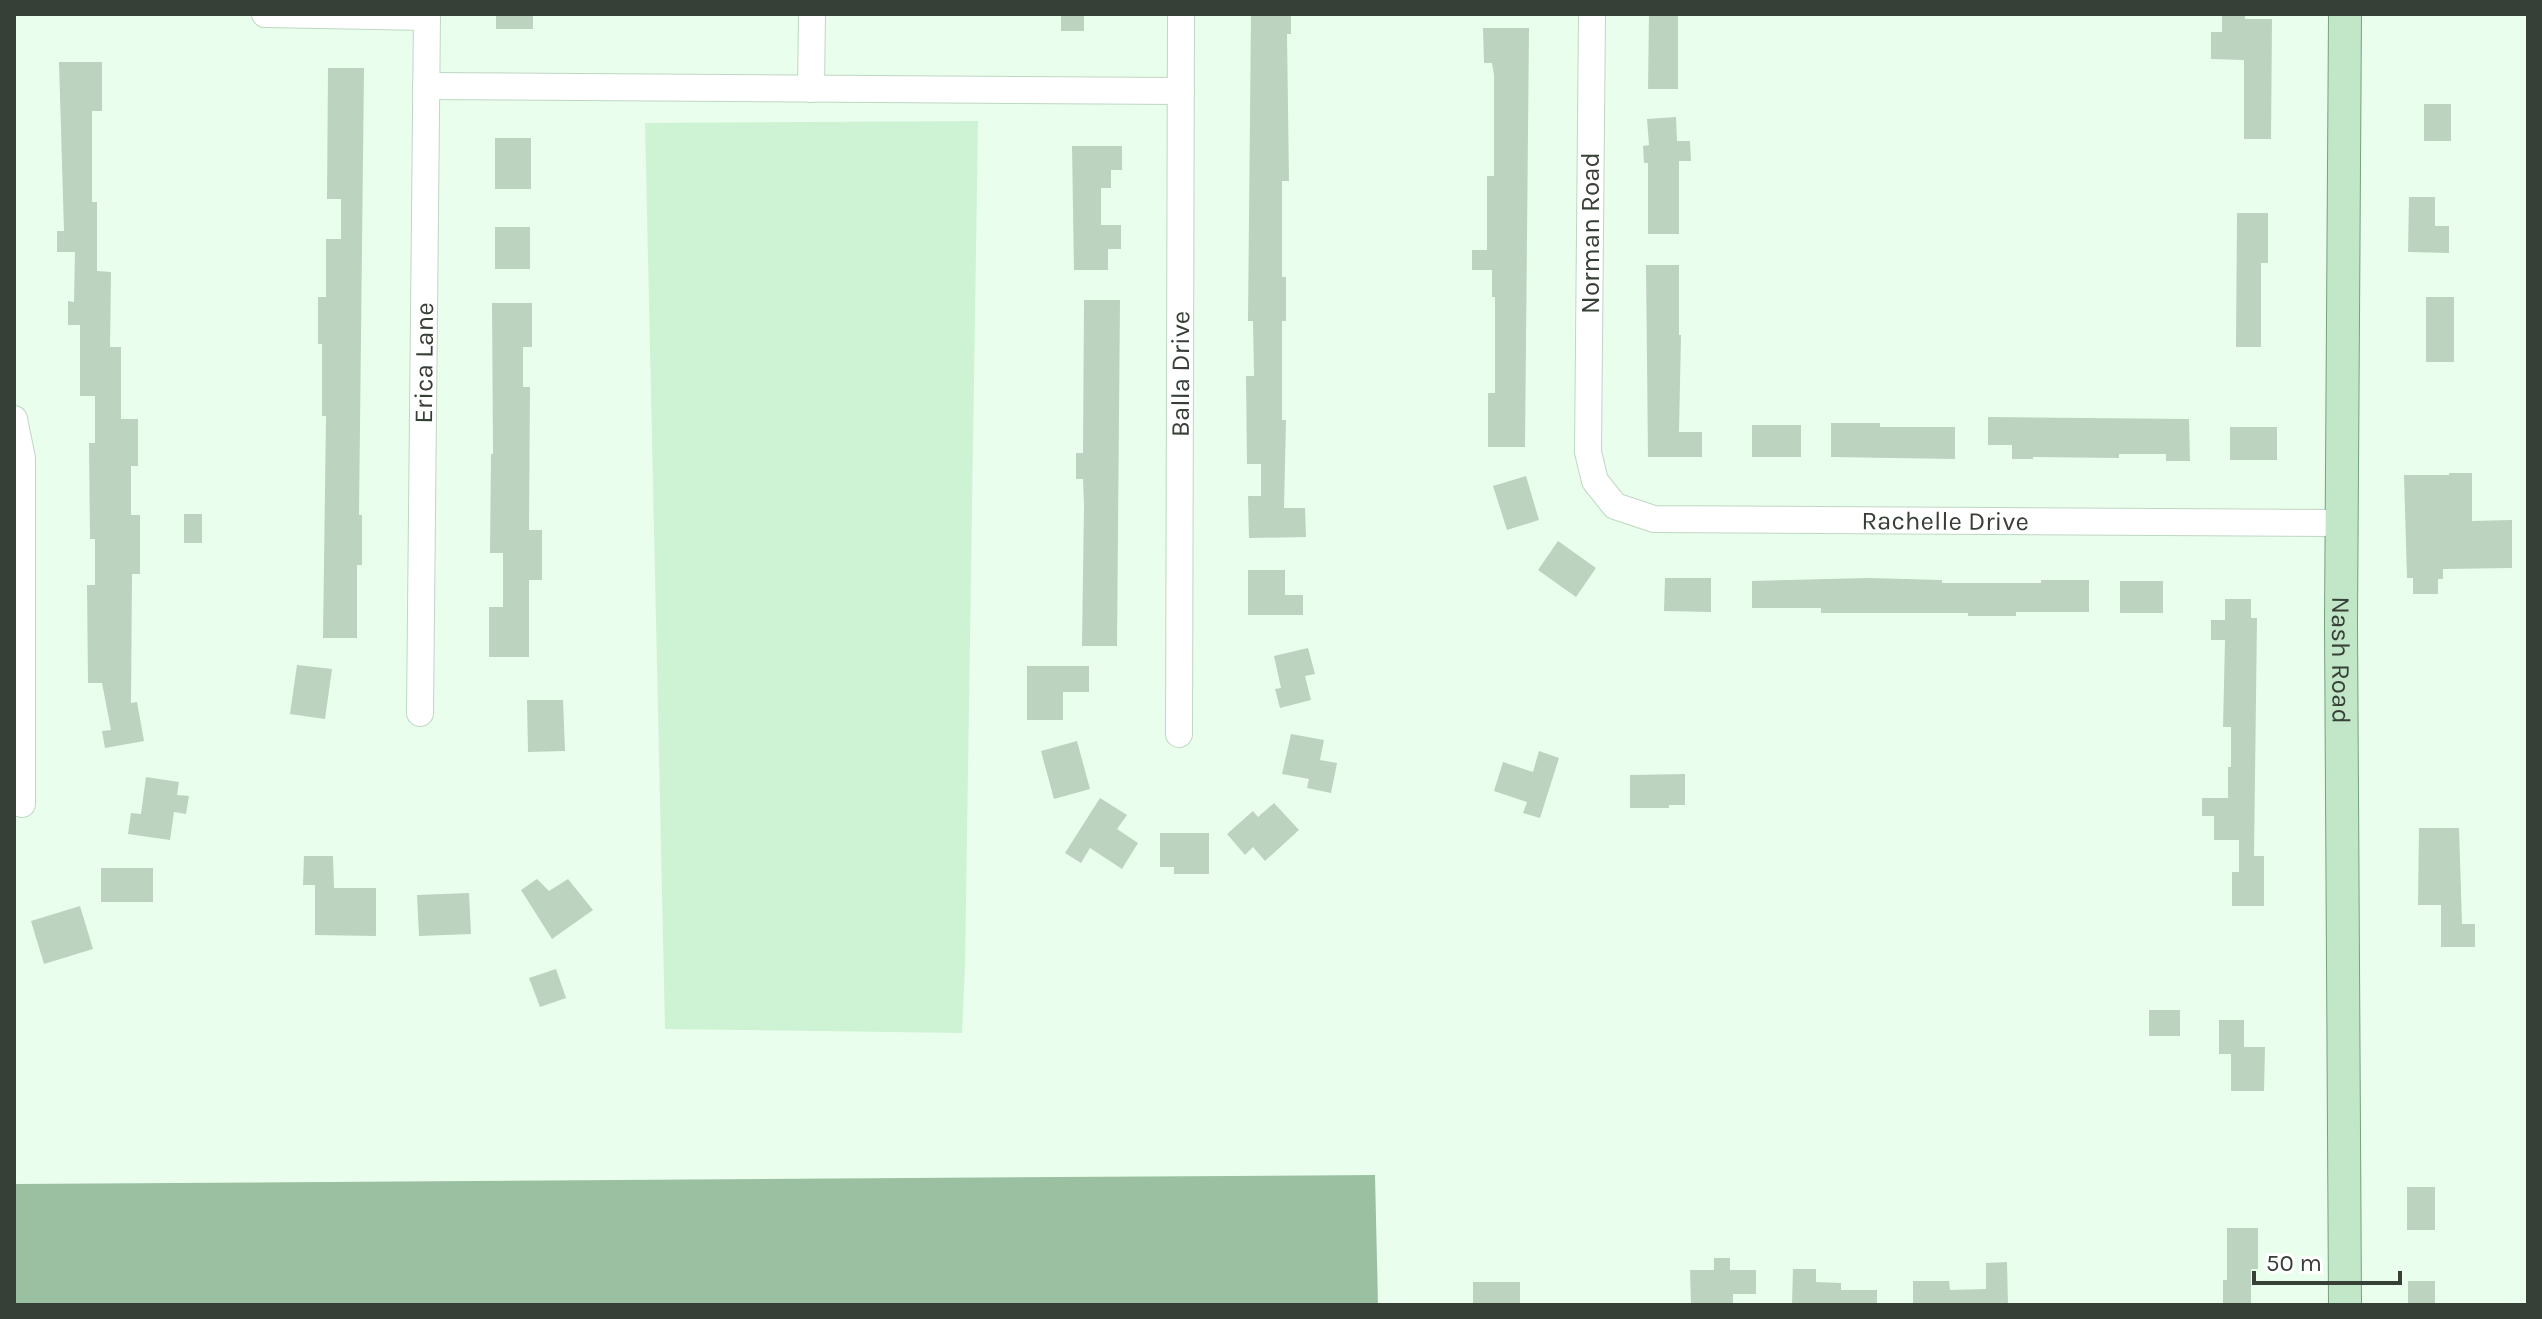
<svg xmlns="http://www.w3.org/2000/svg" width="2542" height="1319" font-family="Karla,sans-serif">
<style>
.green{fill:#cef3d4}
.forest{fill:#9bc0a1}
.building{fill:#bbd3bf}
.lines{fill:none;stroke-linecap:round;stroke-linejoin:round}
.minor-casing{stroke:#bed7c2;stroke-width:28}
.major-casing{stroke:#75a27e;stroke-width:34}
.minor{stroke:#fff;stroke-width:26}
.major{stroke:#c1e6c8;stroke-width:32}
.labels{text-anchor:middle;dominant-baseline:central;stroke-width:6;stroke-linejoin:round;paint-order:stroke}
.street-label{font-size:26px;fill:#364037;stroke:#fff}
</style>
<rect width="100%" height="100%" fill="#eafeed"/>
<!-- green -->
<path class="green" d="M978,121L965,967L962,1033L665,1029L645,123Z"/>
<!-- forest -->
<path class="forest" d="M1375,1175L1378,1305H14V1184Z"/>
<!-- building -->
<path class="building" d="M496,14H533V29H496Z
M1061,14H1084V31H1061Z
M1251,14H1291V34H1287L1289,181H1282V277H1286V321H1282V420H1286L1284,508H1305L1306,537L1249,538L1248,496H1261V464H1247L1246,376H1254L1253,321H1248Z
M1649,14H1678V89H1648Z
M2222,14H2245V19H2272L2271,139H2244V60L2211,59V32H2222Z
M1483,28H1529L1525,447H1488V393H1495V297H1492V270H1472V250H1487V176H1494V75L1492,63H1484Z
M59,62H102V111H92V202H97V271L111,272L110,347H121V419H138V466H131V515H140V574H132L131,703L137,702L144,741L105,748L102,731L111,730L102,683H88L87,585H95V539H90L89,443H95V396H80V325H68V301L74,302L75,252H57V231H64Z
M328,68H364L359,515H362V565H357V638H323L326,416H322V344H318V297H326V239H341V199H327Z
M2424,104H2451V141H2424Z
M1676,117L1677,141H1690L1691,161H1679V234H1648V163H1644L1643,146L1649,145L1647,119Z
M495,138H531V189H495Z
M1072,146H1122V170H1111V188H1101V225H1121V249H1108V270H1074Z
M2409,197H2435V226H2449V253L2408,252Z
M2237,213H2268V263H2261V347H2236Z
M495,227H530V269H495Z
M1646,265H1679V335H1681L1679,432H1702V457H1648Z
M2426,297H2454V362H2426Z
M1084,300H1120L1117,646H1082L1084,505L1083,479H1076V453H1083Z
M492,303H532V347H523V387H530L529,530H542V580H529V657H489V607H503V553H490L491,454H493Z
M1988,417L2189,419L2190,461H2166V454H2119V458L2033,457V459H2012V445H1988Z
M1831,423H1880V427H1955V459L1831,457Z
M1752,425H1801V457H1752Z
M2230,427H2277V460H2230Z
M2449,473H2472V521L2512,520V568L2443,569V579H2438V594H2413V578H2407L2404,475H2449Z
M1526,476L1539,520L1507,530L1493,486Z
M184,514H202V543H184Z
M1558,541L1596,568L1576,597L1538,570Z
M1248,570H1285V595H1303V615H1248Z
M1665,578H1711V612L1664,611Z
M1868,578L1942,580V583H2041V580H2089V612H2016V616H1968V613H1821V608H1752V581Z
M2120,581H2163V613H2120Z
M2225,599H2251V618H2257L2254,856H2264V906H2232V872H2239V840H2214V816H2202V798H2228V767H2231V727H2223L2225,640H2211V620H2225Z
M1308,648L1315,674L1305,676L1311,700L1280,708L1275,689L1281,688L1274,656Z
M297,665L332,669L325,719L290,714Z
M1027,666H1089V692H1063V720H1027Z
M527,700H563L565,751L528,752Z
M1291,734L1324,740L1320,760L1337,763L1331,793L1307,788L1309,779L1282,774Z
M1077,741L1090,789L1054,799L1041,751Z
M1539,751L1559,758L1540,818L1523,813L1527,802L1494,791L1503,762L1533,772Z
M1685,774V805H1669V808H1630V775Z
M146,777L179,782L177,795L189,796L186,814L174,812L170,840L128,834L131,813L141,814Z
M1100,798L1127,815L1117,829L1138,843L1122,869L1090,848L1081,863L1065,853Z
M1274,803L1299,830L1265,861L1253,847L1245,855L1227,834L1253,811L1258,817Z
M2419,828H2459L2462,924H2475V947H2441V905H2418Z
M1160,833H1209V874H1174V867H1160Z
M304,856H333L334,888H376V936L315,935V885H303Z
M101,868H153V902H101Z
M537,879L549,891L568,879L593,910L552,939L521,890Z
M469,893L471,934L419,936L417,895Z
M80,906L93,949L44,964L31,921Z
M556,969L566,998L540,1007L529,978Z
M2149,1010H2180V1036H2149Z
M2219,1020H2244V1047H2265L2264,1091H2231V1054H2219Z
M2407,1187H2435V1230H2407Z
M2227,1228H2258V1269H2251V1305H2223V1280H2227Z
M1714,1258H1730V1270H1756V1294H1733V1303L1691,1305L1690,1270H1714Z
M2007,1262L2008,1305H1913V1281H1949L1950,1290L1986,1289V1263Z
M1793,1269H1816V1282L1841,1283V1290H1877V1305H1792Z
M2408,1281H2435V1305H2408Z
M1473,1282H1520V1305H1473Z"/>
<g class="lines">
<defs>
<g id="minor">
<path d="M265,14L427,17"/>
<path id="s1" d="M1592,14L1588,452L1595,481L1615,506L1654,519L2341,523"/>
<path d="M426,86L1181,91"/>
<path d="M811,89L812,14"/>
<path d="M14,419L22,458V804"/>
<path id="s2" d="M420,713L427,14"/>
<path id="s3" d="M1179,734L1181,14"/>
</g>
<g id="major">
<path id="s4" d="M2345,14L2341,623L2345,1305"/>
</g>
</defs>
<!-- minor casing -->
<use href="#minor" class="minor-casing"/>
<!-- major casing -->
<use href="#major" class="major-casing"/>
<!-- minor -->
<use href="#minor" class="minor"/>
<!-- major -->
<use href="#major" class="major"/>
</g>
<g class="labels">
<!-- street labels -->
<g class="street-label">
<text transform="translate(1590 233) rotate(-90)">Norman Road</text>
<text stroke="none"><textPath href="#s2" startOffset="350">Erica Lane</textPath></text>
<text stroke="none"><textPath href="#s3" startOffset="360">Balla Drive</textPath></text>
<text stroke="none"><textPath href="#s1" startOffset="832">Rachelle Drive</textPath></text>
<text stroke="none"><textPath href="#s4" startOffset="646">Nash Road</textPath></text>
</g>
</g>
<!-- border -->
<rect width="2542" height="1319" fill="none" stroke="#364037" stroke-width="32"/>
<!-- scale -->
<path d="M2254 1271v12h146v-12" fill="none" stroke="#364037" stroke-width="4"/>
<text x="2266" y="1271" font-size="24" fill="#364037" stroke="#ffffff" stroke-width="6" paint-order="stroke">50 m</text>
</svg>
